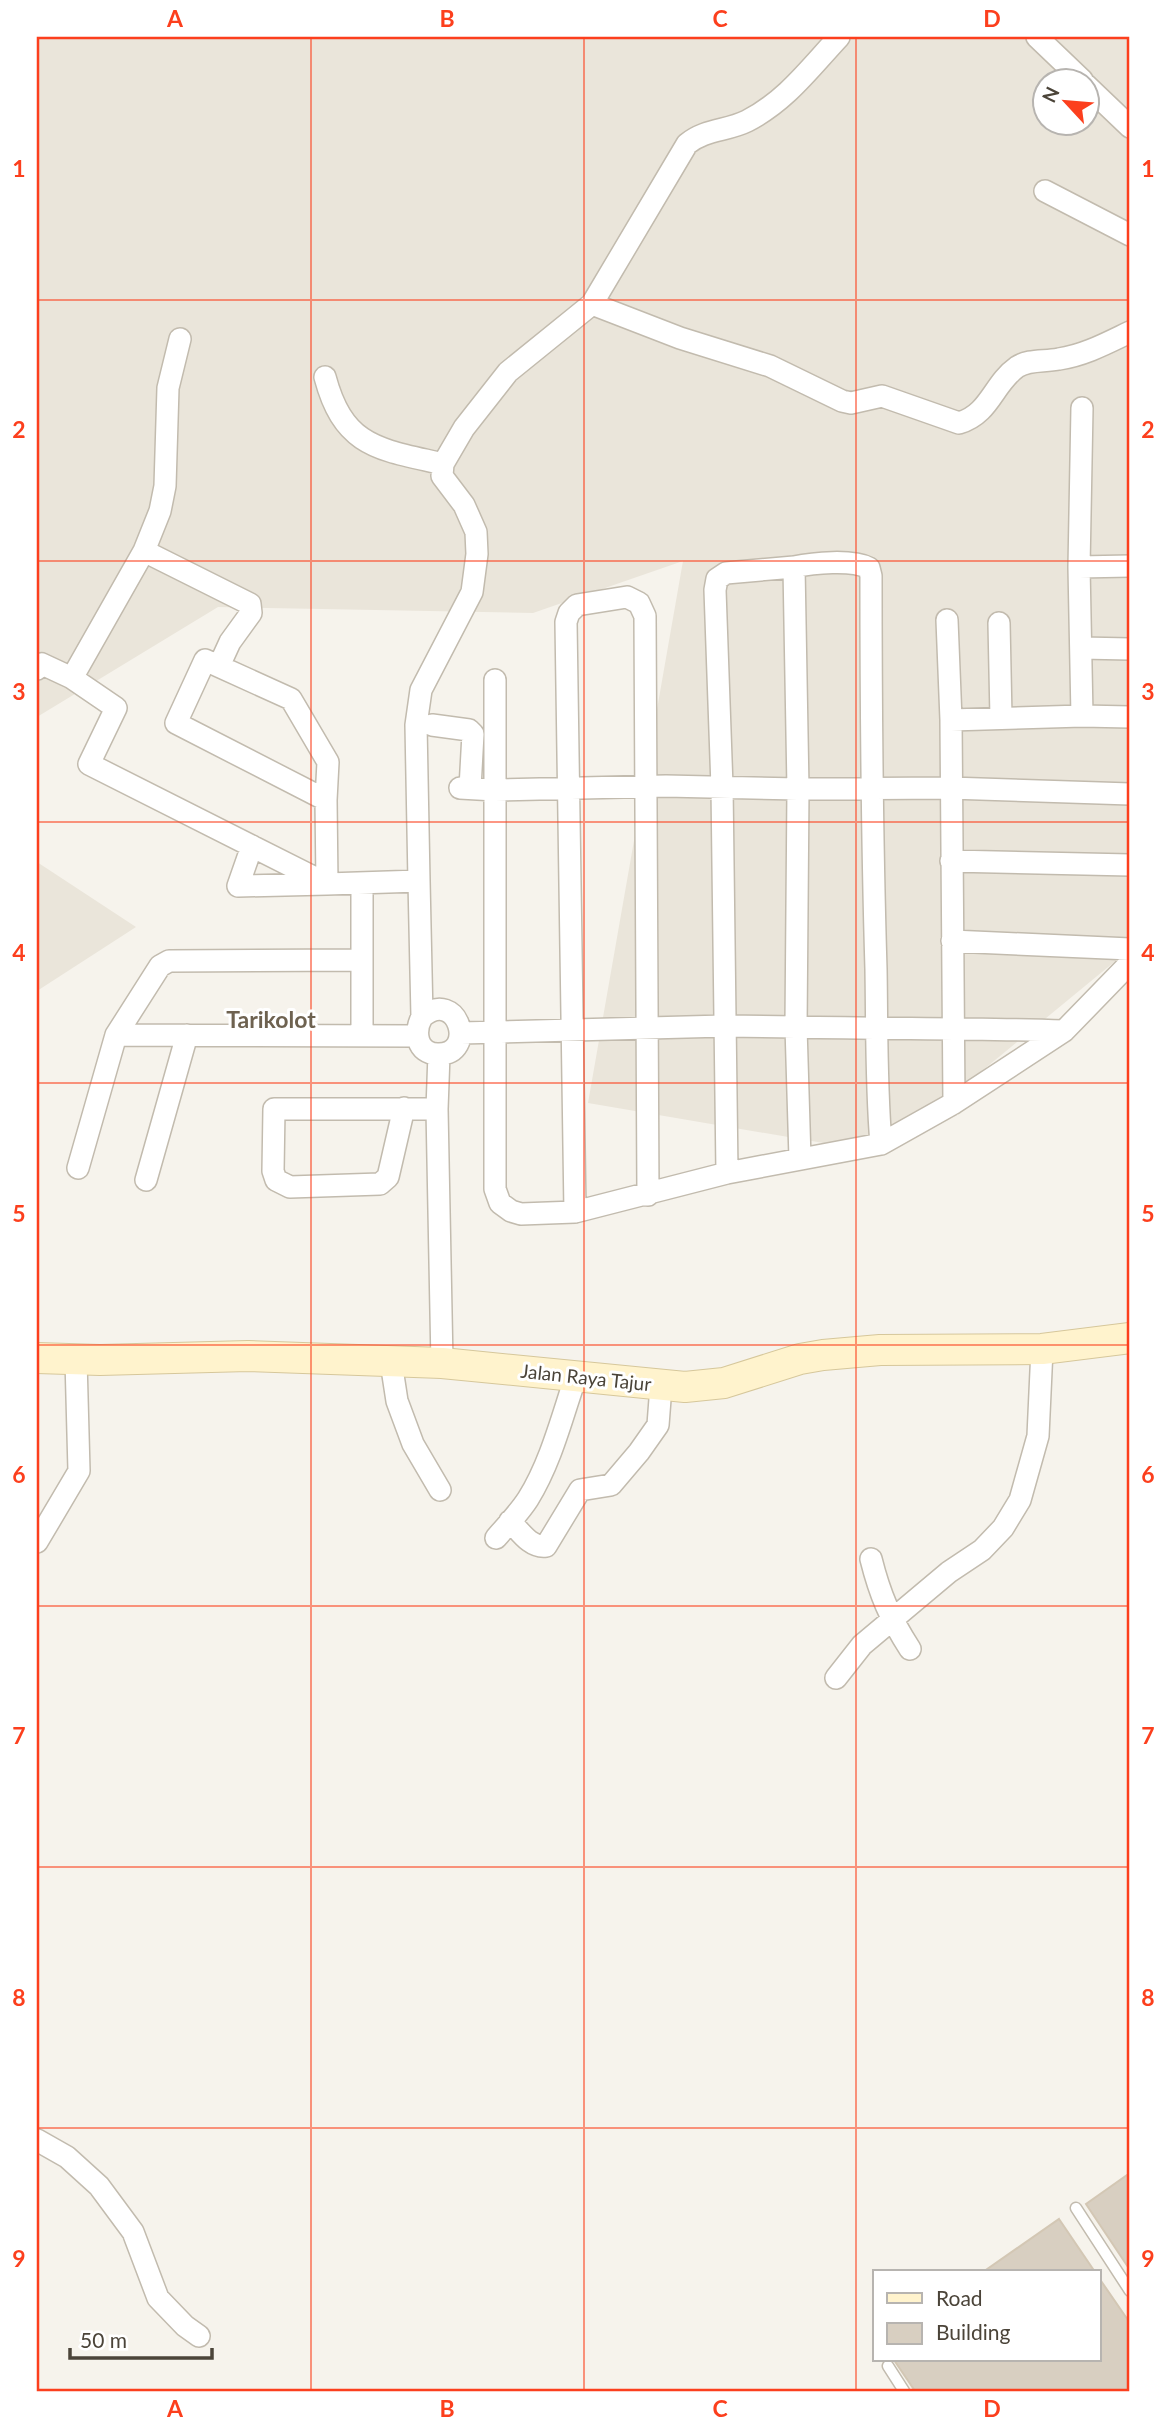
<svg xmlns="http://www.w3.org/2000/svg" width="1167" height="2428" font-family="Lato,sans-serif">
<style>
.residential{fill:#eae5da;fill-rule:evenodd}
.building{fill:#d8cfc1;stroke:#d3c7b4;stroke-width:2}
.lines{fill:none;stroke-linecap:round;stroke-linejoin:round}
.lane-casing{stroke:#c2bbae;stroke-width:13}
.street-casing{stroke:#c2bbae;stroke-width:24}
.secondary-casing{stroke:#d6c79b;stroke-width:32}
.lane{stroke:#fff;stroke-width:10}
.street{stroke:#fff;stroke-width:21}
.secondary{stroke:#fff3cd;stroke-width:30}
.grid{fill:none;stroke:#fc3f1d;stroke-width:2;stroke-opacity:0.55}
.labels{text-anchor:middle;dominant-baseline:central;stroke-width:6;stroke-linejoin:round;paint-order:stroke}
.street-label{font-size:19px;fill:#4b4439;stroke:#fff}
.quarter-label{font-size:23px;font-weight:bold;fill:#6e6250;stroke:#fff}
.neatline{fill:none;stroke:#fc3f1d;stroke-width:2.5}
.grid-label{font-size:23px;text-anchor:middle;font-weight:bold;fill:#fc3f1d}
</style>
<rect width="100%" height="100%" fill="#f6f3ec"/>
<!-- residential -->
<path class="residential" d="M37,37H1130V949L882,1153L588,1103L683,561L533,613L218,607L37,717ZM1044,80H1086V122H1044Z
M37,862L136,927L37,991Z"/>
<!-- building -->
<path class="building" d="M1130,2173V2270L1086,2204Z
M1059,2219L1095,2272H983Z
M1099,2278L1130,2323V2391H915L894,2360H1099Z"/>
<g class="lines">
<defs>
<path id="lane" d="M1076,2208L1130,2291
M888,2366L904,2391"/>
<path id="street" d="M1037,37L1082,80
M1086,85L1130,127
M1045,191L1130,235
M592,304L680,338L770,366L842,401L851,403L882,396L959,423C990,414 993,384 1017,367C1029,359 1044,362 1059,359C1085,355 1107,343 1130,332
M325,377C344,448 379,449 443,464
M144,551L250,604L251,613L230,642L219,666
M1079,567L1082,408
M947,620L951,720L954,1103
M999,623L1001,718
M1081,648L1130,649
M37,669L42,664L72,678L116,708L89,764L327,884L419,881L422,1017C414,1031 416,1054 438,1054C478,1055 458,987 422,1017
M72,678L144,551L160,511L165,486L168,388L180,339
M1082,716L1079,567L1130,566
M951,720L1082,716L1130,717
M432,725L469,730L473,734L470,788
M460,788L495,790V680
M252,846L238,886L327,884L326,800L328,762L291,699L205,660L176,723L326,800
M951,861L1130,865
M419,881L416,725L421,690L472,592L477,554L476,532L464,505L442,476L443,464L464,428L508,372L592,304L687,144C705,129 727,131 747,121C786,101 810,68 839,37
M952,941L1130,949
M1064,1031C974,1028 885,1029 796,1027L798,789L794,567C813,563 852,559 869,568L871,576C871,707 872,838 876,969C877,1027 876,1085 881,1144L954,1103L1064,1031L1130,963
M461,1033L724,1026L796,1027L800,1159
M362,1034V883
M116,1035L416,1036
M439,1054L437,1109L442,1363
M404,1108L388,1177L380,1184L290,1187L276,1180L273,1171L274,1109H437
M881,1144L727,1173L575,1212L521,1214L511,1211L500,1203L495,1189V790L666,786L798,789L950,788L1130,794
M78,1168L116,1035L160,966L169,961L360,960
M727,1173L722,787L715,590L717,579L726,573L794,567
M146,1180L187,1035
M575,1212L566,622L569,613L577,605L627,597L639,603L645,616L648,1195
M391,1362L397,1401L413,1444L440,1490
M510,1521C520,1531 530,1548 546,1546L580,1490L611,1485L639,1452L658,1425L661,1386
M496,1538C507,1525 519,1513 528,1499C551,1462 562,1417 576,1376
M37,1542L79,1471L76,1360
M871,1559C880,1595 890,1618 910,1649
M836,1678L862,1645L949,1572L982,1550L1003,1528L1020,1500L1038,1436L1042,1349
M37,2140L67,2157L99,2186L133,2232L158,2298L185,2326L199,2336"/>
<path id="secondary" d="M37,1358L100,1360L248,1356L442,1363L685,1387L724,1383L800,1359L823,1355L880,1350L1042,1349L1130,1338"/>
</defs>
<!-- lane casing -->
<use href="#lane" class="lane-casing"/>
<!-- street casing -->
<use href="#street" class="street-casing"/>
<!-- secondary casing -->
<use href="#secondary" class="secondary-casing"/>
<!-- lane -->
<use href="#lane" class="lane"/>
<!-- street -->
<use href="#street" class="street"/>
<!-- secondary -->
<use href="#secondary" class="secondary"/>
</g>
<!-- grid -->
<path class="grid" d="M311,37V2391M584,37V2391M856,37V2391M37,300H1130M37,561H1130M37,822H1130M37,1083H1130M37,1345H1130M37,1606H1130M37,1867H1130M37,2128H1130"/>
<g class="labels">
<!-- street labels -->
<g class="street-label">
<text transform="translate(586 1377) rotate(6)">Jalan Raya Tajur</text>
</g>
<!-- quarter labels -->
<g class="quarter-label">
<text x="271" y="1019">Tarikolot</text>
</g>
</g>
<!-- border -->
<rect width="1167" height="2428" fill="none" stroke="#ffffff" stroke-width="77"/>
<!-- legend -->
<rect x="873" y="2270" width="228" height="91" fill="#ffffff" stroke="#b7b4b0" stroke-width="2"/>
<rect x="887" y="2293" width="35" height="10" fill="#fff3cd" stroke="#b7b4b0" stroke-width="2"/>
<text x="936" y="2306" font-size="21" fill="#4b4439">Road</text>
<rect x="887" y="2323" width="35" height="21" fill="#d8cfc1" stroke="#b7b4b0" stroke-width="2"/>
<text x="936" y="2340" font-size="21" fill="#4b4439">Building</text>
<!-- north arrow -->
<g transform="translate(1066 102) rotate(296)"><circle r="33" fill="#ffffff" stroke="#b7b4b0" stroke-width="2"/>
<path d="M0-5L12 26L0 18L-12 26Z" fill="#fc3f1d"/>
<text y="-10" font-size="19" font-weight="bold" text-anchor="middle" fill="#4b4439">N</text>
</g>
<!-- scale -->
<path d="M70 2348v10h142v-10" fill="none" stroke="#4b4439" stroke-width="3.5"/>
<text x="80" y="2348" font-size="21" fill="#4b4439" stroke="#ffffff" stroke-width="5" paint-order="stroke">50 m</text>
<rect x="38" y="38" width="1090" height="2352" class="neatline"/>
<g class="grid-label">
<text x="175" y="27">A</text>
<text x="447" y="27">B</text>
<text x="720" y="27">C</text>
<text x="992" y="27">D</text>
<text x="19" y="177">1</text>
<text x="1148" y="177">1</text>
<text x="19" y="438">2</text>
<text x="1148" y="438">2</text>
<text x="19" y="700">3</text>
<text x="1148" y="700">3</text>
<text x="19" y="961">4</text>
<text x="1148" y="961">4</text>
<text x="19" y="1222">5</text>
<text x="1148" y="1222">5</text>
<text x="19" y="1483">6</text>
<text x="1148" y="1483">6</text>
<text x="19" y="1744">7</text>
<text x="1148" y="1744">7</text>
<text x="19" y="2006">8</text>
<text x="1148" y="2006">8</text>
<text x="19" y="2267">9</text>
<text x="1148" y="2267">9</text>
<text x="175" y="2417">A</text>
<text x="447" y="2417">B</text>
<text x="720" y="2417">C</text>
<text x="992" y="2417">D</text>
</g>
</svg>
